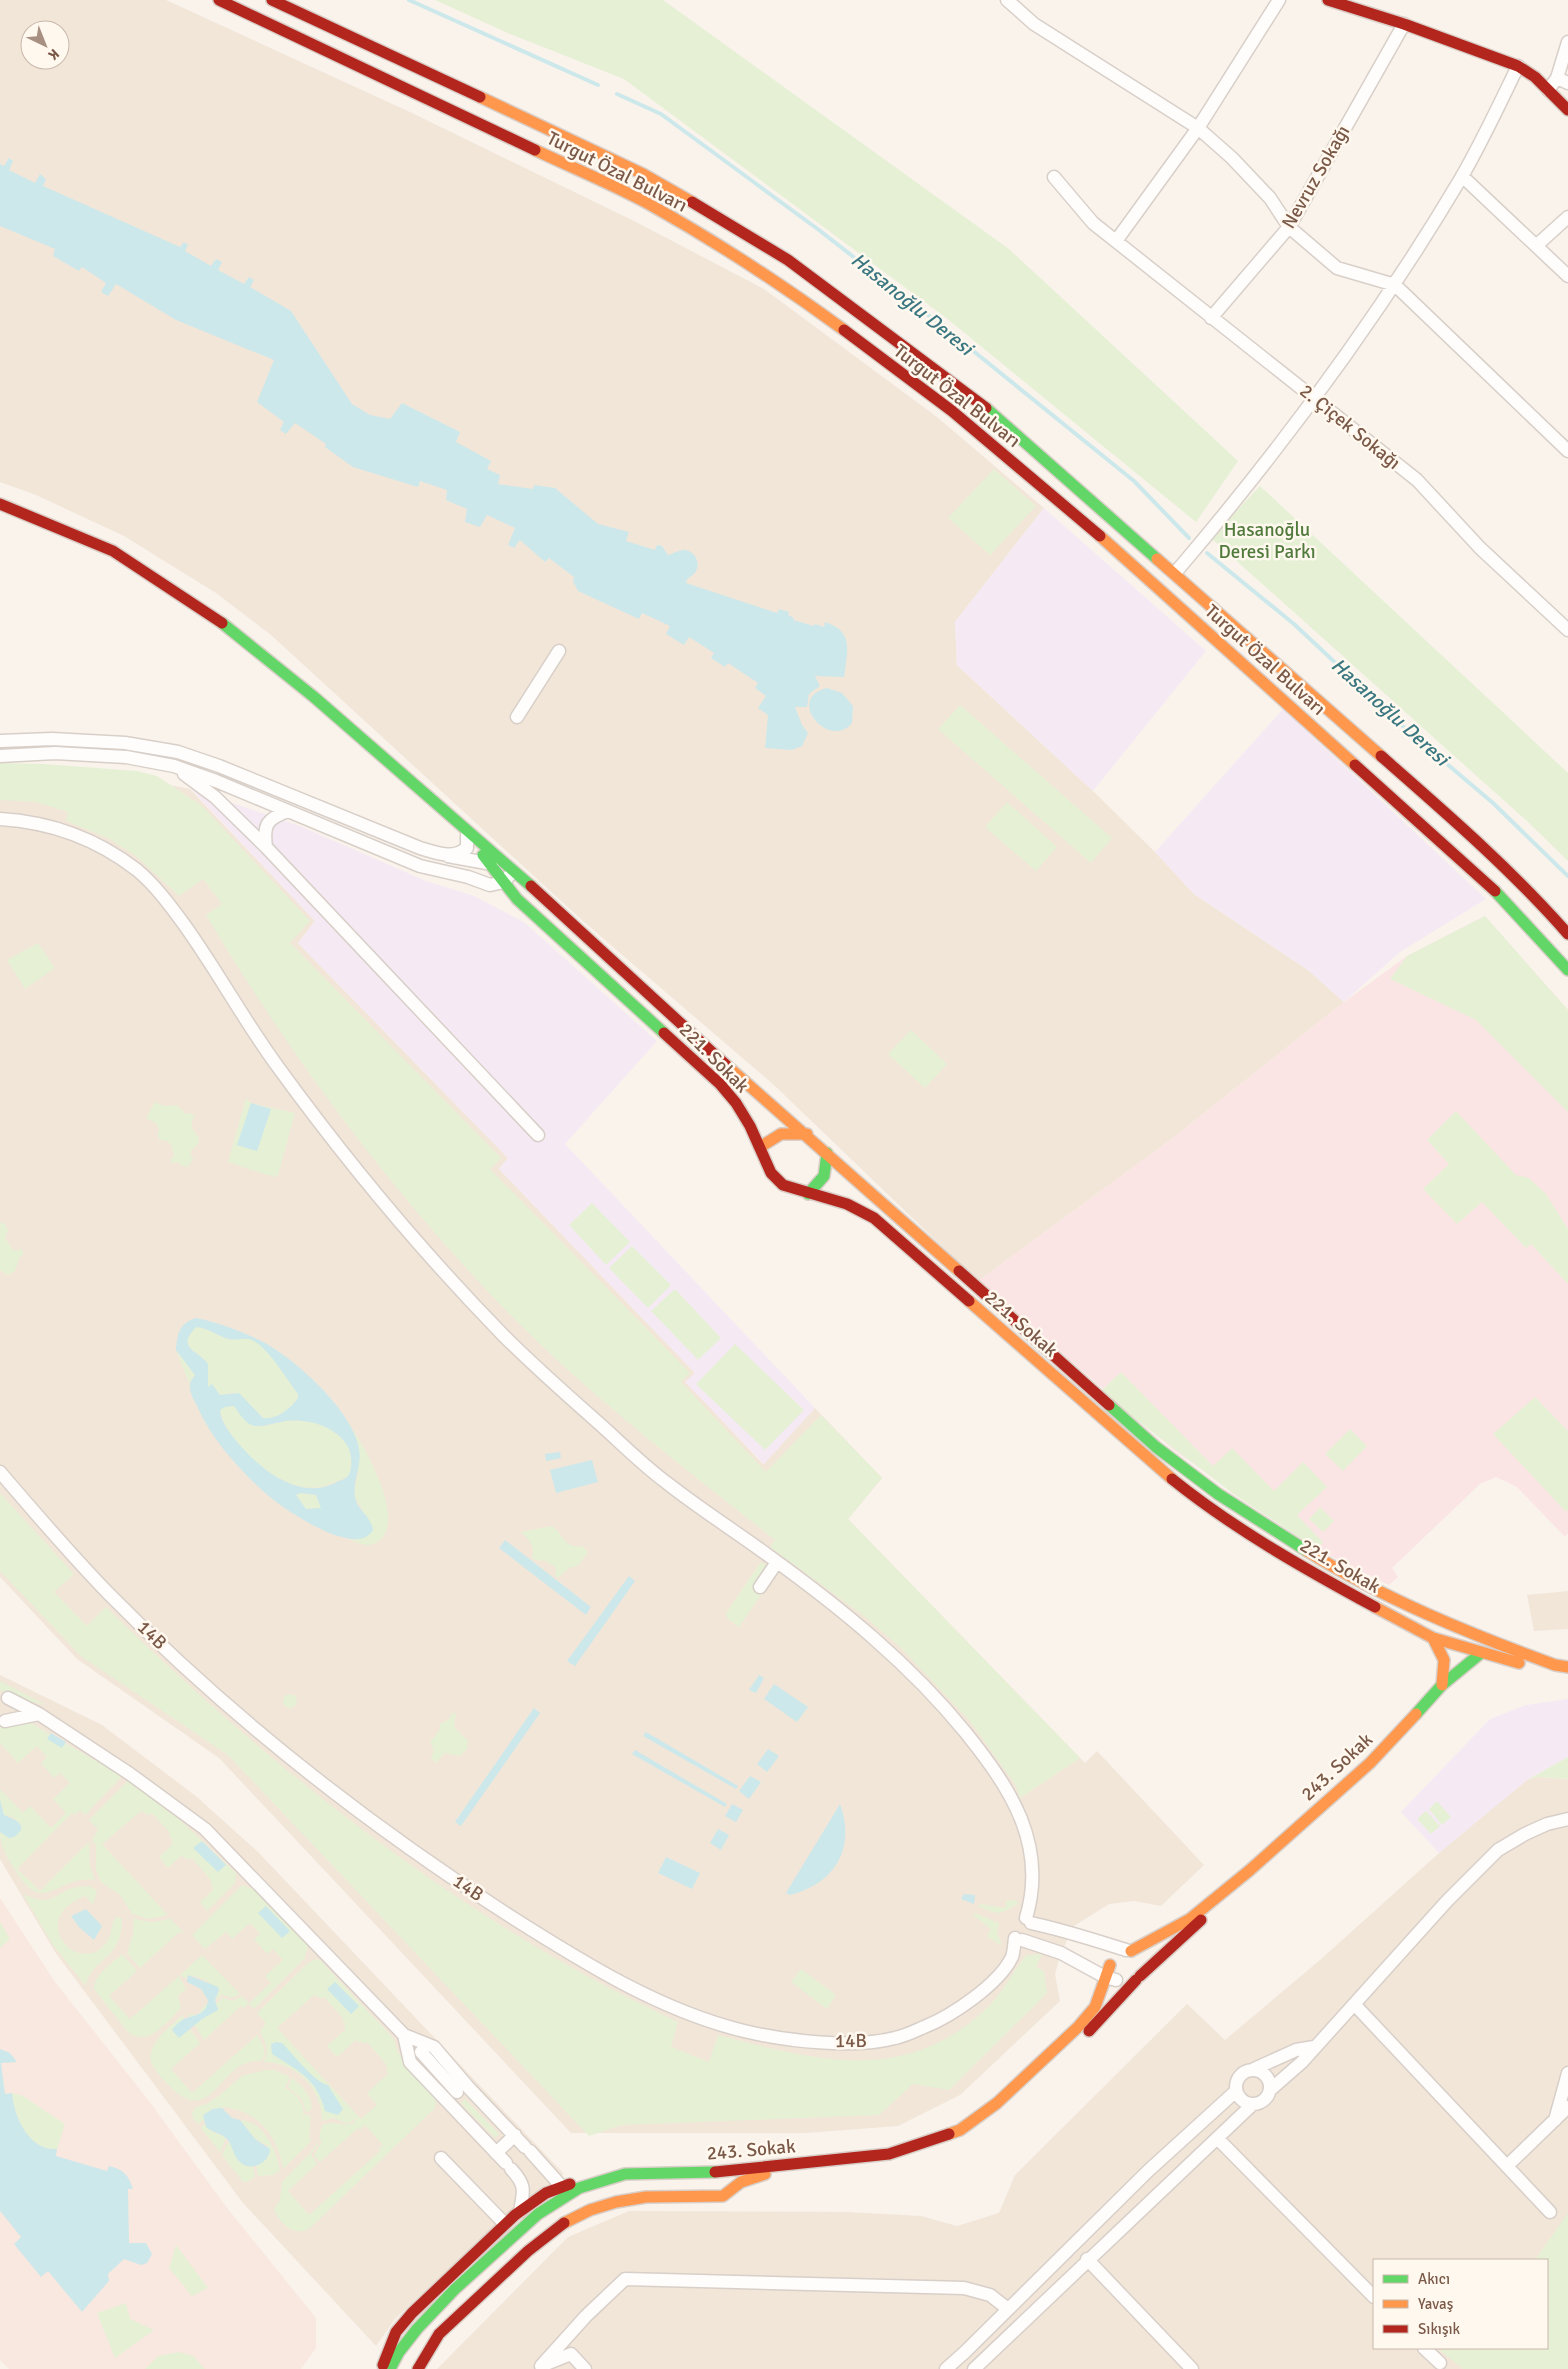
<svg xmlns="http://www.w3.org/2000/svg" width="1568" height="2369" font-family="Signika,sans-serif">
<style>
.residential{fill:#f2e6d9;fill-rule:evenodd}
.commercial{fill:#f9e8df}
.education{fill:#f5eaf4}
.medical{fill:#fbe5e4}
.green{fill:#e6f0d5;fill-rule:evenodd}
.water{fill:#cce8eb;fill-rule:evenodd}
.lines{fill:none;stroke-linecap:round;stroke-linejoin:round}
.stream{stroke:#cce8eb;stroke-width:4}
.street-casing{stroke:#d8cfc8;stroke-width:15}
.fast-casing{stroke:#d9cfc8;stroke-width:14}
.slow-casing{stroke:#d9cfc8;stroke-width:14}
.jam-casing{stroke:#d9cfc8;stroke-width:14}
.street{stroke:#fefdfc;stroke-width:12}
.fast{stroke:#63d668;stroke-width:11}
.slow{stroke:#ff974d;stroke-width:11}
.jam{stroke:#b3261e;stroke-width:11}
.labels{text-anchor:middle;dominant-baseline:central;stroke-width:5;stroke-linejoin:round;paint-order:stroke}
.street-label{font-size:19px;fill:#7b5948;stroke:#fff8ef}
.park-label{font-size:19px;fill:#517b3c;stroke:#fff8ef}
.water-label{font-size:20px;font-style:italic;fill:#3a7781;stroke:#fff8ef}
</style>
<rect width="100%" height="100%" fill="#f9f3ec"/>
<!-- residential -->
<path class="residential" d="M0,0H166L412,113L636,222L764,289L937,417L1044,508L955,622L957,665L1093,791L1155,852L1194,894L1308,970L1344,1002L1173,1138L978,1281L775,1086L584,922L271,635L216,593L124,536L36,495L0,482ZM30,30H60V60H30Z
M0,768L113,774L190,789L315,921L298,943L508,1158L499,1169L695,1373L686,1382L763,1464L815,1408L882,1478L848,1519L1085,1763L1097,1751L1204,1865L1161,1906L1134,1901L1109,1904L1074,1926L1061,1953L1055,1974L1060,2001L960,2095L898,2126L806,2133H571L219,1758L77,1659L0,1577Z
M1568,1591V1629L1534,1631L1527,1595Z
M0,1675L102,1725L197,1797L259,1853L564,2174L508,2213L395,2319L376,2346L243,2203L55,1952L0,1859Z
M1537,1777L1568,1779V2369H437L568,2237L629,2211L848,2212L921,2216L957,2226L999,2213L1015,2175L1187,2004L1225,2040L1320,1960L1448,1845L1527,1780ZM1374,2260H1547V2348H1374Z"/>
<!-- commercial -->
<path class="commercial" d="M0,1898L55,1982L149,2101L227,2208L316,2318V2348L301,2369H9L0,2360Z"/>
<!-- education -->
<path class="education" d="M1044,508L1206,651L1093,791L957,665L955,622Z
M1283,709L1486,899L1400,952L1344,1002L1308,970L1194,894L1155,852Z
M191,789L300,826L426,881L474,896L524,922L657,1041L565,1144L815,1408L764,1464L685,1382L695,1373L499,1169L508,1158L298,943L315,921Z
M1568,1699V1757L1527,1780L1439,1853L1401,1812L1490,1719L1526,1705Z"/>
<!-- medical -->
<path class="medical" d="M1485,916L1568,1010V1533L1565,1537L1517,1487L1496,1477L1480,1484L1392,1568L1398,1577L1389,1585L1317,1549L1174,1450L978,1281L1173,1138L1344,1002L1407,956Z"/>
<!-- green -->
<path class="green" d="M435,0H663L1009,249L1238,461L1196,522L945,317L624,79L510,34Z
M994,469L1036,506L990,555L948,518Z
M1260,486L1568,773V861L1528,822L1211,538Z
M960,705L1112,838L1091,863L938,729Z
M0,763L44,764L137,771L157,776L202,806L310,921L290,943L501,1158L490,1169L690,1373L681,1382L766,1472L821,1415L882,1478L848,1519L1080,1758L1020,1798L1015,1784L969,1720L901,1648L864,1616L770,1547L775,1540C678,1463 579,1388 493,1297C383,1181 288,1052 206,915L222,904L203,879L179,896L137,857L110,839L66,821L68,812L36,802L0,800Z
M1007,802L1057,847L1036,871L985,827Z
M1485,916L1568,1010V1112L1476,1020L1390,979L1407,956Z
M38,943L55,968L25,989L7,960Z
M911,1030L947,1064L925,1088L888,1054Z
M246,1098L251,1103L295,1113L278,1175L274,1177L228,1162Z
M155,1102L165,1106L177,1105L186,1114L191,1113L195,1117L192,1120V1128L199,1138L198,1144L190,1152L193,1159L188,1167L182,1166L177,1162L172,1163L170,1159L174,1157L172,1146L167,1141L160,1140L157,1135L159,1131L157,1124L146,1118Z
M1456,1111L1516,1175L1529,1178L1546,1194L1568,1229V1284L1531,1244L1526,1248L1482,1202L1457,1224L1423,1189L1449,1164L1427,1140Z
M592,1203L630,1242L606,1265L569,1225Z
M0,1223H4L8,1230L5,1238L13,1250L18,1251L21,1249L24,1253L19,1258L15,1271L8,1275L0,1270Z
M632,1246L671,1285L648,1308L609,1268Z
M675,1289L721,1338L698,1360L651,1311Z
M196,1327C209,1328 218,1337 229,1339C236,1341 244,1336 252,1340C269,1347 287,1380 298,1394V1398C290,1409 277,1420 263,1418L234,1393L220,1395L212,1385L208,1387V1364C198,1349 175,1349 196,1327Z
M735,1344L804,1410L765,1450L696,1384Z
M176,1350L195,1375L189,1383Z
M1121,1372L1213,1466L1232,1448L1274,1491L1303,1462L1327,1487L1297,1515L1323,1542L1317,1549L1235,1495L1100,1392Z
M1535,1397L1568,1431V1509L1566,1512L1493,1434Z
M234,1405C240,1415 246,1425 259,1426C266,1427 274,1423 281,1422C304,1417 336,1424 348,1447C352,1454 353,1469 348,1476C345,1480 339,1480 335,1482C299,1501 260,1469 238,1443C230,1433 222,1423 220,1410L224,1407Z
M348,1422C364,1445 403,1514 382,1538C379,1541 374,1545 369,1545C363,1546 353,1540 347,1539L355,1540L363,1511L355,1497V1486L358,1475L357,1440Z
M1350,1429L1367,1446L1343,1471L1325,1454Z
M0,1493L74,1574L54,1592L87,1626L106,1607C275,1772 463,1922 678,2022L671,2047L709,2062L718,2035C814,2060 903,2086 985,2010C1002,1994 1012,1973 1026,1955L1042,1954L1036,1967L1044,1971L1047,1993L949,2090L913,2084L879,2115L622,2125L589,2136L228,1755L82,1657L0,1571Z
M301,1493L316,1495L322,1508L306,1509L295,1494Z
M1320,1507L1334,1521L1323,1532L1309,1519Z
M552,1526C563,1534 565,1549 582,1546L588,1552L579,1565L569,1568L558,1578L555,1575L556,1568L546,1561L535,1560L532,1557C536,1546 528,1539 521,1532Z
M761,1562L768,1566L767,1586L739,1627L727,1618L726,1613Z
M0,1681L46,1705L24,1700L0,1690Z
M283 1701a7 7 0 1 1 14 0a7 7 0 1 1-14 0Z
M453,1712L457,1715C449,1729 460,1731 468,1741L467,1749L460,1756L445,1753L436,1763L431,1759L434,1750L430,1742L439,1731L440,1724L448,1720Z
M29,1722L122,1776L85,1815L80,1810L75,1815L72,1813L17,1869L40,1891L89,1842L90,1867L95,1880C55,1875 45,1918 15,1870C7,1857 0,1847 0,1832L9,1838L14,1837L20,1828L14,1818L4,1815L0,1800V1789L23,1813L30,1806L51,1828L66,1813L53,1799L70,1783L60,1773L54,1778L41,1763L47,1757L37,1746L18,1763L0,1743V1725Z
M1568,1757V1779L1537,1777L1527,1780Z
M128,1781L180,1820L236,1873L235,1883L207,1911L200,1902L213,1890L210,1879L192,1858L189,1860L181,1856L168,1868L159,1857L173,1844L171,1842L173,1840L169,1836L170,1833L152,1813L149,1815L141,1811L102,1844L168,1915L148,1919L132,1914L120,1895L101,1882L96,1870V1845L92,1840L98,1829L89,1820Z
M1437,1801L1451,1817L1442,1825L1429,1809Z
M1426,1811L1440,1826L1431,1834L1417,1819Z
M242,1885L253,1889L308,1946L305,1958L254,2009L249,2003L244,2008L241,2006L204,2040L188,2014L197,2015L206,2004L218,2002L222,1998L233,2001L242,1996L249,2003L271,1983L265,1976L283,1960L273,1949L267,1954L254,1939L260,1934L250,1923L232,1939L226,1932L205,1949L192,1935Z
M90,1886L97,1891L93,1905L85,1896C30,1918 71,1968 99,1950C114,1939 109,1927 116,1917L122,1918C123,1961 90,1958 86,1986L53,1945L23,1894C55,1909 53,1892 77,1887C81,1886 86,1887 90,1886Z
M1010,1900L1017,1901L1018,1904C997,1915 1002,1916 978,1906L980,1904L1005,1908L1006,1901Z
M975,1913L999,1923L997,1932L1002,1946L987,1936L991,1929L973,1915Z
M134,1918C147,1923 157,1923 170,1918L184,1933L179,1932L140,1968L127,1953L133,1934Z
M0,1922L10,1939L0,1948Z
M122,1954L137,1971L109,1996L130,2019L179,1976L186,1989L178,1996L181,2008C167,2022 148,2048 128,2032L94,1989C93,1975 113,1963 122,1954Z
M202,1955L240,1994L232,1998L222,1995L215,2001L219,1990C212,1983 198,1976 188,1975L186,1979L180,1975Z
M316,1959L320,1960L394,2039L397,2051L416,2077L434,2096L436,2103L434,2109L309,2229C294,2237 279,2223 274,2209L280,2200L282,2182L310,2153L317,2143L318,2144L311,2154L317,2164L288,2191L309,2215L380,2151L379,2149L383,2145L365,2125L360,2130L358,2128L320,2162L314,2155L322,2141L319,2138L322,2125C334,2120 340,2126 352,2124L358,2117L348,2124L333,2118L322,2121C322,2088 296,2062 263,2062C271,2051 265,2043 260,2032L266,2023L257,2013L308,1963ZM314,1995L322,1999L324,1997L343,2018L342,2020L346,2024L344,2026L346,2029L327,2046L337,2057L356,2040L359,2043L361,2041L364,2044L367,2042L385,2063L388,2070L386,2071L388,2074L367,2093L377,2105L361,2119L277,2028Z
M801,1969L836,1995L827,2009L791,1982Z
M182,2015L184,2019L179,2037L190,2029L200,2043L171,2069L192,2093L257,2035C262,2043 269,2052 261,2061C217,2056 214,2140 161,2077C155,2069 149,2064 151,2053C154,2038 171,2026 182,2015Z
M265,2070H274L290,2077L285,2088C297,2094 306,2104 303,2118L305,2114L311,2116L309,2136L311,2141L283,2169C278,2136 258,2111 224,2107L198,2124L193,2118L192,2113L196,2107L207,2104L220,2095L242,2076Z
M292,2078C302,2085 314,2098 311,2110L306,2112L302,2099L288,2087Z
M12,2093L23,2096L65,2124L57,2149C29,2151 14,2117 12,2093Z
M465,2099L499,2134L495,2138L461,2103Z
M240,2120C264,2121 277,2151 280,2171L273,2175L258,2176L256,2166L264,2161L268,2146L255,2139Z
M204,2124L212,2131L226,2138L220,2152L201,2128Z
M229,2141L239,2162L253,2166L255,2177L247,2182H243L222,2155Z
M1568,2213V2369H1463L1441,2351L1444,2348H1547V2260H1535Z
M176,2245L208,2288L192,2296L169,2268Z
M126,2303L130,2319L154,2330L115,2358L97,2313Z
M179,2352L193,2356L205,2369H145L158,2356Z"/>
<!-- water -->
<path class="water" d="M9,158L13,161L9,170L35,183L40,174L46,179L43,186L180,247L184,242L188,245L185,251L211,266L216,259L222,262L218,270L244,284L249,277L254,280L250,287L291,311L352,404L370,415L390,419L402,403L460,432L456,442L491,461L487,469L500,475L498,484L533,489L534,485L555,488L598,524L629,532L626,541L655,550L657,545L662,546L668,555C673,554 678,550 684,550C694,550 701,562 696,571C693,577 687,576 686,583L777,613L779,609L789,612L788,615L794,618L793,620L814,626L815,624L824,627L825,622C855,632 847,651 844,677L815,676L820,686L809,694L807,707H795L802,725L808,733L802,746L792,750L765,748L768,715L758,708L766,696L755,688L758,683L728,663L725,667L711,658L714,653L689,637L684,645L666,634L670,626L642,613L639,619L578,591L573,581L574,577L549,558L545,562L520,540L514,548L508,545L515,528L487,515L480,527L465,522L467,509L446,500L447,490L420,481L418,487L353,467L325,447L326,444L295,423L286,434L280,430L284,422L257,402L274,360L176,320L116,284L108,296L101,292L106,283L82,267L79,271L53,256L55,249L0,226V164L4,166Z
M827,688L842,693L853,706L852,723C829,751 784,698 827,688Z
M251,1103L271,1109L257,1151L237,1145Z
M196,1318C217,1322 241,1331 261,1341C293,1357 346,1405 357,1441C365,1465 352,1476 355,1497C357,1510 371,1516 373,1530C359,1555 306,1522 289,1511C267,1497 247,1477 230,1457C217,1442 205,1424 197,1406C194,1400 189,1392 190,1385C190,1381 193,1378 195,1375L176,1350C177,1335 179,1323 196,1318ZM196,1327C209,1328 217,1336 229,1339C236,1341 244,1337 252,1340C268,1347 287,1380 298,1394V1398C290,1409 277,1420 263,1418L239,1393L220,1395L212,1384L208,1387V1364C199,1350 175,1349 196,1327ZM234,1406C240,1414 245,1424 255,1426C264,1427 273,1423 281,1422C304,1417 336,1425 348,1447C352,1454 353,1469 348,1476C345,1480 339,1480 335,1483C299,1501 260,1469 238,1443C230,1433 221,1423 220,1410L225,1407ZM301,1493L316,1495L321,1508L306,1509L296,1495Z
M560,1452L561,1458L546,1461L545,1454Z
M592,1460L598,1482L556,1493L550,1470Z
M505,1540L591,1607L586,1615L499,1548Z
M629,1576L635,1581L575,1666L567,1661Z
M759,1675L764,1678L756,1693L749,1690Z
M774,1684L808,1707L797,1722L764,1699Z
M534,1708L540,1713L461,1826L455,1822Z
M646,1732L738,1786L736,1789L643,1736Z
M51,1733L66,1742L62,1748L47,1739Z
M768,1749L779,1756L767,1772L757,1764Z
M635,1750L727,1804L725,1807L632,1754Z
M750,1776L761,1782L749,1799L739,1791Z
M0,1800L4,1815C12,1819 32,1824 14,1837L9,1838L0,1832Z
M732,1804L743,1810L736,1822L725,1816Z
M840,1804C856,1848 835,1884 790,1895L786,1893Z
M718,1829L729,1835L721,1850L710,1843Z
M202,1841L226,1865L218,1872L193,1848Z
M666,1857L700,1873L692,1889L658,1873Z
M964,1894L975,1895L974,1904L961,1899Z
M266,1906L290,1931L282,1938L258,1913Z
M86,1909L102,1926L94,1940L79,1927L71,1916Z
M188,1975L218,1987L219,1990L215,2000L218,2010L202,2019L179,2038L172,2030C175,2026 180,2021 184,2019C197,2014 206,2015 208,2000L201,1989L187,1982Z
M335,1982L359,2006L351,2014L327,1989Z
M276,2042L282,2043C292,2053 315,2083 328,2085L343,2109L338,2115L325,2111C317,2078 298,2071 272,2054L271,2044Z
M0,2049L10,2053L17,2062L1,2063L5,2094L12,2093C14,2117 29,2151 57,2149L56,2156L107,2171L109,2166C124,2170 128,2174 133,2189H128L129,2243H146L152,2254L147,2263L141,2265L124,2259L108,2274L109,2281L82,2312L48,2271L41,2277L14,2244L21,2237L0,2211Z
M222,2108L232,2118L240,2120L255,2139L270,2149C270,2162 252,2172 241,2163C233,2157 233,2145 227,2139C221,2133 212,2132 206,2127L203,2115L213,2109Z"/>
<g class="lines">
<!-- stream -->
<path class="stream" d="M409,0L598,85
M617,94L661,114L819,230L951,333L1134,481L1189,538
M1207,553L1294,624L1407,730L1493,803L1568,876"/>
<defs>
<path id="street" d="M1007,0L1034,24L1198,128L1232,158L1270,198L1289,227L1337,268L1395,285L1568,451
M1557,78L1568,83
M1548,90L1557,78L1568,42
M1462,176L1568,276
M1054,177L1093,223L1417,480L1480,548L1568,630
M1116,241L1198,128L1279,0
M1537,245L1568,217
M1211,318L1289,227L1404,24
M1175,573C1281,449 1378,318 1461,178C1482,142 1500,103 1518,66
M517,717L559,651
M0,741L52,739L125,743L178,752L219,766L420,848C438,853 452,860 467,848V835
M0,756L55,753L126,757L174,766L216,781L420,866L468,877L490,885L504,882L509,876
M184,774L215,797L266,847L538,1135
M0,819C50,822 97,839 137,870C155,885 169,904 183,923C217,970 244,1021 278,1067C347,1162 422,1252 504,1336C536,1368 569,1397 602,1426C623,1445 644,1466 667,1483C700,1509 735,1531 769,1556C841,1608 910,1664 966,1733C1010,1788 1048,1844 1026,1918
M266,847C263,824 267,819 288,811
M448,856L492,864
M0,1472C35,1513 71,1555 109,1594C230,1717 368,1825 513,1918C584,1963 661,2011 744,2031C786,2041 853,2049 895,2038C905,2036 915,2031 924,2027C952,2016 999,1984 1012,1957C1014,1951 1014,1945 1015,1938
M760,1587L777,1562
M39,1714L130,1774L205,1829L404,2035L434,2047L469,2088L525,2147
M5,1721L39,1714L8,1698
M1031,1923C1064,1930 1094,1940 1126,1950
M1022,1940L1061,1953L1105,1977L1116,1980
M1355,2005L1550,2212
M404,2035L410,2062L506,2163
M421,2052L457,2092
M1254,2069L1296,2050L1314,2047
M1236 2087a17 17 0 1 1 34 0a17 17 0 1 1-34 0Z
M1270,2090L1302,2062L1447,1901L1498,1850L1525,1834L1547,1824L1568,1819
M1555,2120L1568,2073
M1217,2138L1374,2297
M530,2151L562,2187
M496,2153L515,2135
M441,2158L505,2224
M1507,2166L1568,2107
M511,2169C526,2185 524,2190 520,2211
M1087,2259L1192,2369
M1424,2348L1440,2363
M546,2364L571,2354L585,2369
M541,2366L586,2316L625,2279L964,2288L990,2295L1008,2309
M946,2369L965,2352L1148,2171L1236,2091
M974,2369L1253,2104"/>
<path id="fast" d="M986,408L1157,559
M222,623L314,697L531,886
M483,855L517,899L664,1033
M1495,891L1568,970
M808,1194L824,1176L827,1153
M1109,1405L1156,1447L1218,1494L1307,1551
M1416,1714L1442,1685L1481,1653
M390,2369L399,2352L417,2329L455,2289L538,2214L579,2188L625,2174L715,2172"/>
<path id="slow" d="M480,97L643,174L692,202
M535,150C573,168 612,184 649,204C717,242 781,284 844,330
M1100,536L1355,765
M1157,559L1381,756
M726,1065L959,1271
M760,1147L781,1134H807
M969,1301L1172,1479
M1307,1551C1384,1599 1470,1634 1555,1665L1568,1667
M1375,1607L1433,1638L1519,1663
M1433,1638L1444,1660L1442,1685
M1131,1951L1190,1919L1250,1870L1370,1763L1416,1714
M949,2134L960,2130L997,2103L1078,2027L1095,2007L1110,1965
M564,2223L590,2210L616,2202L646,2197L723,2196L741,2182L765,2174"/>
<path id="jam" d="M219,0L535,150
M272,0L480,97
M1328,0L1404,24L1518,66L1535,77L1568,110
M692,202L788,260L986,408
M844,330L952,411L1100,536
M0,504L113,551L222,623
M1381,756C1446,813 1511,869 1568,934
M1355,765L1495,891
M531,886L726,1065
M664,1033L720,1084L736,1103L750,1126L771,1173L783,1185L847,1204L874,1218L969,1301
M959,1271L1109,1405
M1172,1479C1234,1529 1305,1569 1375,1607
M1140,1976L1201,1920
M1089,2031L1136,1980
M715,2172L889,2154L949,2134
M383,2365L396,2332L412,2313L515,2215L546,2193L570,2184
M418,2369L439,2334L528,2251L564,2223"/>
</defs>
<!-- street casing -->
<use href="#street" class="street-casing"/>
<!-- fast casing -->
<use href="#fast" class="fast-casing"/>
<!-- slow casing -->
<use href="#slow" class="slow-casing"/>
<!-- jam casing -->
<use href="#jam" class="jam-casing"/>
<!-- street -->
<use href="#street" class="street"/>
<!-- fast -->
<use href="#fast" class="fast"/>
<!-- slow -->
<use href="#slow" class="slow"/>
<!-- jam -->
<use href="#jam" class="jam"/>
</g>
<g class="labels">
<!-- street labels -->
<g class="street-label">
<text transform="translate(617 172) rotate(27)">Turgut Özal Bulvarı</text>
<text transform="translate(1316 177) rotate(-60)">Nevruz Sokağı</text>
<text transform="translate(957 396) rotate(38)">Turgut Özal Bulvarı</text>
<text transform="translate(1350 427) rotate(39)">2. Çiçek Sokağı</text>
<text transform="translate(1265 660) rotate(42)">Turgut Özal Bulvarı</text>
<text transform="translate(714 1058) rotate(45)">221. Sokak</text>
<text transform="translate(1021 1324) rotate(41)">221. Sokak</text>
<text transform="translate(1340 1566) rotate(30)">221. Sokak</text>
<text transform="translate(152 1635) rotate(44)">14B</text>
<text transform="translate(1337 1767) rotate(-43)">243. Sokak</text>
<text transform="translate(468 1888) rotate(34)">14B</text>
<text transform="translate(851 2041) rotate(-1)">14B</text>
<text transform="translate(751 2150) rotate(-5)">243. Sokak</text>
</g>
<!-- park labels -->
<g class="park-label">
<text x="1267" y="530">Hasanoğlu<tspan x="1267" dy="22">Deresi Parkı</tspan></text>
</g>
<!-- water labels -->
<g class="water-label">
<text transform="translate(912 304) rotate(39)">Hasanoğlu Deresi</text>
<text transform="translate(1390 712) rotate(42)">Hasanoğlu Deresi</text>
</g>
</g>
<!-- legend -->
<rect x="1373" y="2259" width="175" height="90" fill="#fff8ef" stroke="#cab8ac"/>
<rect x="1383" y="2275" width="25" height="8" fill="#63d668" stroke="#cab8ac"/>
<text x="1418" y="2284" font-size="15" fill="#7b5948">Akıcı</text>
<rect x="1383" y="2300" width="25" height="8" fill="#ff974d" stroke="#cab8ac"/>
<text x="1418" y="2309" font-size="15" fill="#7b5948">Yavaş</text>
<rect x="1383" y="2325" width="25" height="8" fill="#b3261e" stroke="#cab8ac"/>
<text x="1418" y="2334" font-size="15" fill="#7b5948">Sıkışık</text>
<!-- north arrow -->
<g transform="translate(45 45) rotate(137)"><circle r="24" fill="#fff8ef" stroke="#cab8ac"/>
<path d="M0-4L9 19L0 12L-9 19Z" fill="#a78f81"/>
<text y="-8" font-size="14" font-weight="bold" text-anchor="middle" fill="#7b5948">K</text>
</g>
</svg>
